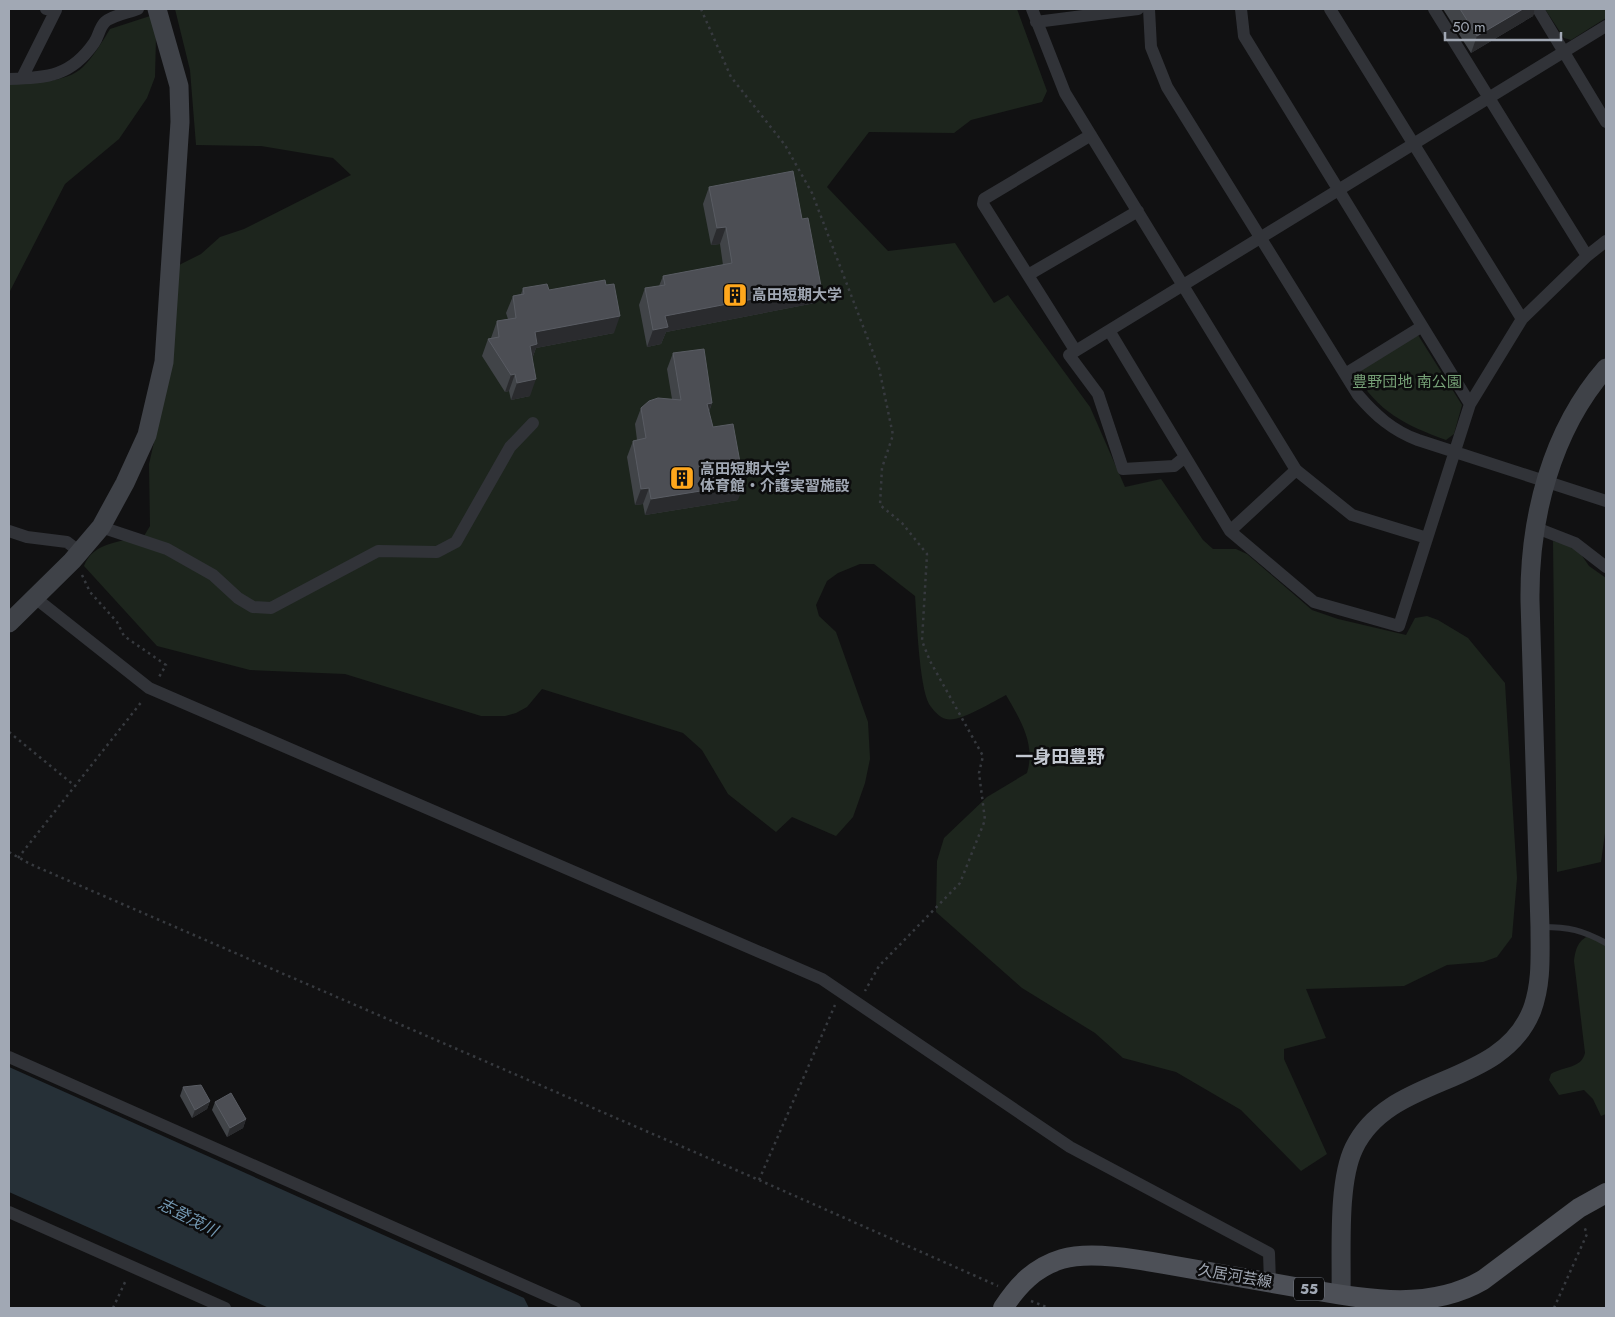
<svg xmlns="http://www.w3.org/2000/svg" width="1615" height="1317" font-family="Jost,'Noto Sans JP',sans-serif">
<style>
.green{fill:#1d251d}
.water{fill:#263037}
.lines{fill:none;stroke-linecap:round;stroke-linejoin:round}
.path{stroke:#373a3f;stroke-width:2.5;stroke-dasharray:2.5 4;stroke-linecap:butt}
.lane{stroke:#313338;stroke-width:6}
.street{stroke:#313338;stroke-width:12}
.secondary{stroke:#3f4248;stroke-width:19}
.primary{stroke:#4d5057;stroke-width:20}
.wall{fill:#414448}
.shaded-wall{fill:#2a2b2e}
.building{fill:#4c4e54;stroke:#595c63}
.labels{text-anchor:middle;dominant-baseline:central;stroke-width:5;stroke-linejoin:round;paint-order:stroke}
.shield{fill:#0c0c0d;stroke:#747982;stroke-width:1}
.shield-label{font-size:14px;font-weight:bold;fill:#a1a8b4}
.poi-label{font-size:15px;font-weight:bold;fill:#a1a8b4;stroke:#0c0c0d;text-anchor:start}
.park-label{font-size:15px;fill:#76a177;stroke:#0c0c0d}
.street-label{font-size:15px;fill:#a1a8b4;stroke:#0c0c0d}
.water-label{font-size:16px;font-style:italic;fill:#7499b3;stroke:#0c0c0d}
.quarter-label{font-size:18px;font-weight:bold;fill:#c2c7d0;stroke:#0c0c0d}
</style>
<rect width="100%" height="100%" fill="#111112"/>
<!-- green -->
<path class="green" d="M175,9H1017L1047,91L1042,102L971,120L954,133L869,132L827,187L888,251L955,243L994,303L1008,295L1090,407L1125,487L1161,479L1203,540L1213,549H1236L1247,554L1312,610L1338,619L1406,635L1415,618L1427,616L1438,620L1468,638L1505,683L1517,878L1512,937L1497,957L1483,962L1447,965L1404,986L1306,989L1326,1038L1284,1049V1059L1327,1154L1301,1171L1241,1110L1176,1072L1123,1058L1095,1033L1022,988L936,912L937,861L944,838L987,797L1027,773C1036,744 1020,719 1006,695C994,701 959,723 946,719C940,718 932,709 929,704C919,684 917,621 915,596L874,564H860L838,573L827,581L816,605L819,616L836,632L868,722L870,759L865,783L853,817L836,836L792,817L776,832L728,794L702,750L683,733L542,689L527,707L516,713L505,716H481L345,674L250,670L157,646L84,566C93,542 121,542 144,536L150,526L149,464L168,381L179,265L201,254L220,237L244,229L351,175L333,158L261,146L196,145L190,70Z
M1545,9H1606V18L1571,40L1564,38Z
M150,16L156,37L155,77L147,98L119,139L65,184L9,293V84C30,83 67,83 83,67C94,56 102,42 110,29Z
M1418,335L1462,405L1454,434L1446,440C1405,425 1378,412 1355,373Z
M1553,541L1576,547L1589,566L1606,578V826L1601,862L1557,872Z
M1593,934L1606,943V1114L1601,1116L1593,1099L1584,1090L1559,1095L1549,1080L1551,1074C1564,1066 1581,1069 1585,1053L1574,961C1576,946 1579,939 1593,934Z"/>
<!-- water -->
<path class="water" d="M9,1067L524,1298L529,1308H269L9,1192Z"/>
<g class="lines">
<!-- path -->
<path class="path" d="M701,9L731,77L785,145L812,193L879,368L893,435L882,468L880,505L902,523L927,554L922,641L930,661L983,756L979,773L985,820L960,883L879,966L865,991
M82,575L90,592L117,622L124,636L166,665L159,677
M9,732L75,786
M9,852L30,864L759,1180L998,1286
M18,858L143,700
M759,1180L835,1005
M1031,1301L1049,1308
M113,1308L126,1280
M1554,1308L1587,1234L1584,1226"/>
<!-- lane -->
<path class="lane" d="M1542,927C1569,927 1582,930 1606,943"/>
<!-- street -->
<path class="street" d="M1032,9L1065,93L1296,470L1352,515L1427,538
M1149,9L1151,47L1167,87L1358,395C1375,415 1393,431 1418,440L1606,501
M1241,9L1244,36L1470,404
M1330,9L1522,319
M1434,9L1587,256
M1538,9L1606,122
M1036,22L1138,9
M22,78L56,10L46,9
M9,79C48,78 71,76 94,43C99,36 99,28 105,22C113,15 128,13 138,9
M1028,275L1138,211
M1110,332L1230,531L1314,602L1399,626L1470,404L1522,319L1587,256L1606,241
M1075,350L983,204L984,199L1091,135
M1345,374L1421,327
M1185,457L1174,466L1123,469L1098,394L1069,355L1606,26
M101,527L167,549L213,575L238,598L253,607L271,608L378,551L437,552L456,542L510,447L533,423
M1534,527L1575,543L1606,567
M9,531L27,537L67,542L80,552
M1230,531L1296,470
M34,597L149,688L822,979L1070,1147L1269,1253L1270,1282
M9,1057L575,1308
M9,1212L225,1308"/>
<!-- secondary -->
<path class="secondary" d="M9,623L72,561L101,527L125,483L147,435L164,362L180,122L179,86L157,9
M1341,1294C1342,1253 1337,1183 1354,1148C1390,1073 1501,1089 1532,1010C1542,983 1540,955 1540,927L1530,601C1529,519 1551,431 1606,368"/>
<!-- primary -->
<path class="primary" d="M1003,1308C1018,1285 1035,1267 1062,1259C1090,1251 1136,1259 1164,1264C1208,1272 1251,1279 1295,1287C1356,1297 1425,1314 1483,1280L1579,1208L1606,1193"/>
</g>
<!-- wall -->
<path class="wall" d="M1443,9H1535L1533,16L1471,53Z
M709,187L815,303L666,332L661,344L647,347L639,305L645,288L659,286L663,276L723,265L720,244L711,245L703,204Z
M523,288L549,290L614,333L536,348L532,359L530,396L511,400L509,391L505,392L482,356L488,339L491,338L497,321L508,319L506,313L513,296L521,294Z
M673,353L712,403L709,412L713,427L738,500L645,515L643,504L635,505L627,457L633,441L637,440L635,424L641,408L672,399L667,369Z
M183,1087L210,1101L207,1109L192,1118L180,1096Z
M215,1102L246,1119L243,1128L227,1137L212,1110Z"/>
<!-- shaded-wall -->
<path class="shaded-wall" d="M1523,9H1535L1533,16L1471,53L1477,36Z
M726,227L720,244L711,245L717,228Z
M821,286L815,303L666,332L661,344L647,347L653,330L665,316Z
M620,316L614,333L536,348L531,361L530,346L535,332Z
M515,374L509,391L505,392L511,375Z
M536,379L530,396L511,400L517,383Z
M712,403L706,419L707,404Z
M744,484L738,500L645,515L651,499Z
M649,488L643,504L635,505L641,489Z
M210,1101L207,1109L192,1118L195,1110Z
M246,1119L243,1128L227,1137L230,1128Z"/>
<!-- building -->
<path class="building" d="M1460,9H1523L1477,36Z
M793,171L802,219L808,218L821,286L665,316L668,327L653,330L645,288L665,285L663,276L732,263L726,227L717,228L709,187Z
M605,280L606,285L614,284L620,316L535,332L537,344L530,346L536,379L517,383L515,374L511,375L488,339L499,337L497,321L516,318L513,296L524,294L523,288L547,284L549,290Z
M704,349L712,403L707,404L713,427L733,424L744,484L651,499L649,488L641,489L633,441L646,438L641,408L649,401L658,398L681,400L673,353Z
M201,1085L210,1101L195,1110L183,1087Z
M231,1093L246,1119L230,1128L215,1102Z"/>
<!-- icons -->
<defs>
<symbol id="building-square" viewBox="-11 -11 22 22"><rect x="-9" y="-9" width="18" height="18" rx="4" fill="#ffa71c" stroke="#0c0c0d"/><path d="M-4-6H4V6H1V3H-1V6H-4ZM-2.5-4.3h1.7v1.8h-1.7ZM.8-4.3h1.7v1.8H.8ZM-2.5-1h1.7V.8h-1.7ZM.8-1h1.7V.8H.8Z" fill="#111"/></symbol>
</defs>
<g fill-rule="evenodd">
<use href="#building-square" x="721" y="281" width="28" height="28"/>
<use href="#building-square" x="668" y="464" width="28" height="28"/>
</g>
<g class="labels">
<!-- shield labels -->
<rect class="shield" x="1294" y="1277.5" width="30" height="23" rx="4"/>
<g class="shield-label">
<text x="1309" y="1289">55</text>
</g>
<!-- poi labels -->
<g class="poi-label">
<text x="752" y="295">高田短期大学</text>
<text x="700" y="469">高田短期大学<tspan x="700" dy="17">体育館・介護実習施設</tspan></text>
</g>
<!-- park labels -->
<g class="park-label">
<text x="1407" y="382">豊野団地 南公園</text>
</g>
<!-- street labels -->
<g class="street-label">
<text transform="translate(1235 1276) rotate(10)">久居河芸線</text>
</g>
<!-- water labels -->
<g class="water-label">
<text transform="translate(188 1217) rotate(27)">志登茂川</text>
</g>
<!-- quarter labels -->
<g class="quarter-label">
<text x="1060" y="757">一身田豊野</text>
</g>
</g>
<!-- border -->
<rect width="1615" height="1317" fill="none" stroke="#a1a8b4" stroke-width="20"/>
<!-- scale -->
<path d="M1445 32v8h116v-8" fill="none" stroke="#a1a8b4" stroke-width="2.5"/>
<text x="1452" y="32" font-size="15" fill="#a1a8b4" stroke="#0c0c0d" stroke-width="4" paint-order="stroke">50 m</text>
</svg>
